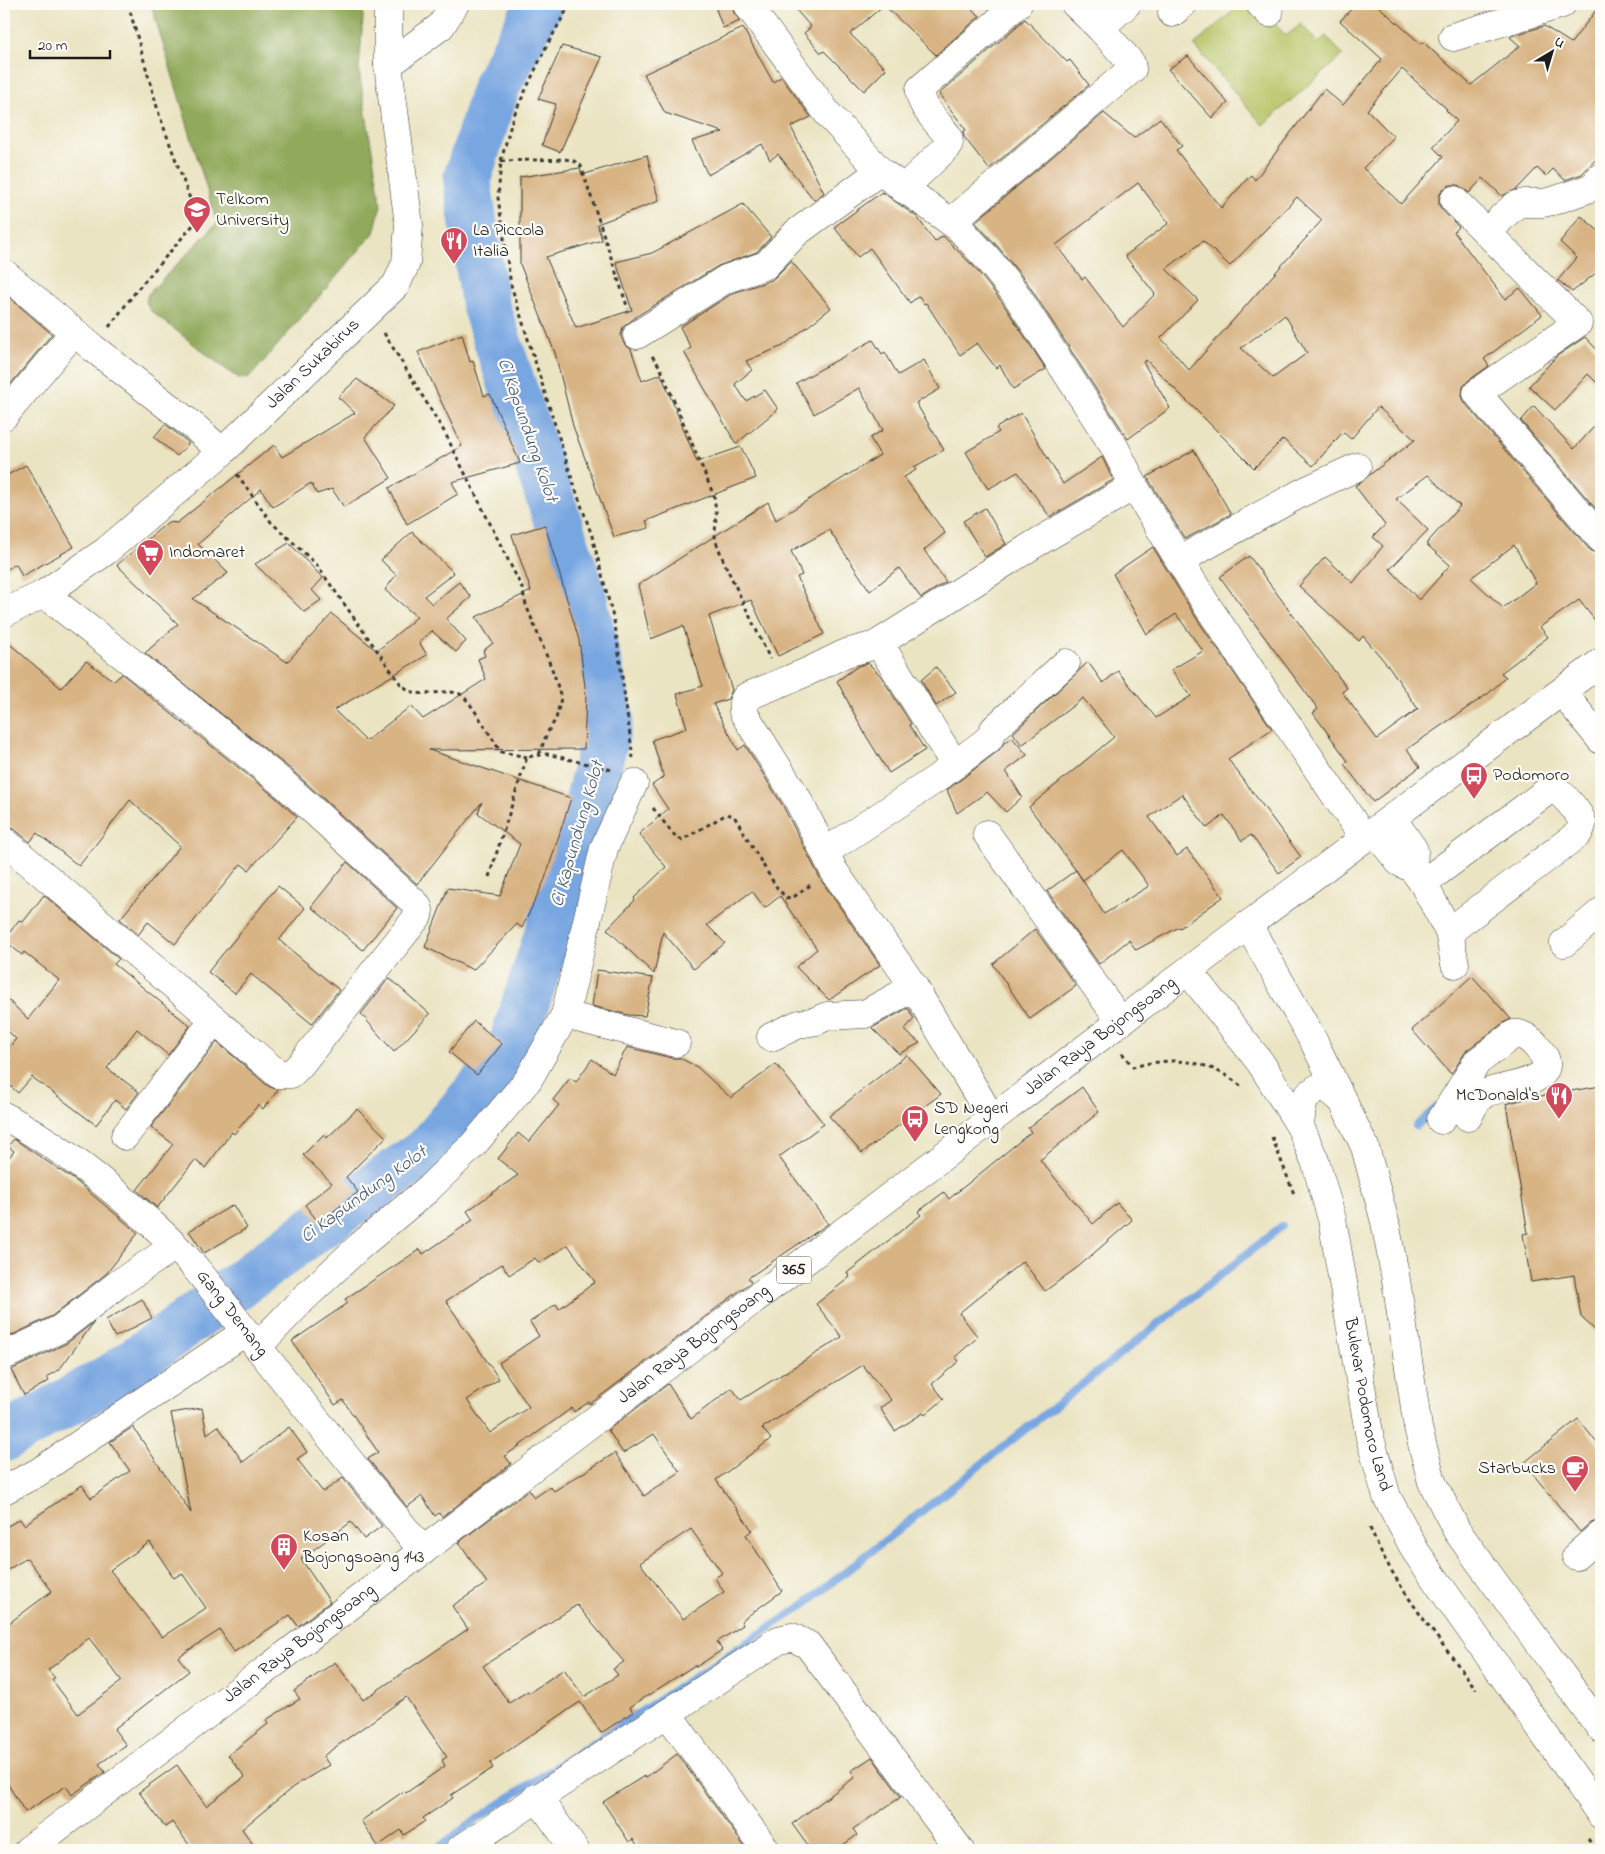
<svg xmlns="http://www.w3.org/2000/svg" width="1605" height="1854" font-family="'Indie Flower',sans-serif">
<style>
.green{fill:#b6c365;stroke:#697040}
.forest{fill:#90a95a;stroke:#56623b}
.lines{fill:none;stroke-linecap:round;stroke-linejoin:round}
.stream{stroke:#78a6e1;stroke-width:8}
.river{stroke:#78a6e1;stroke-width:48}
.building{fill:#d8b383;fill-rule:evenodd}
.minor-casing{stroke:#3b3a35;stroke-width:29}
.major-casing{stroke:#3b3a35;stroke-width:29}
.path{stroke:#3b3a35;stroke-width:3;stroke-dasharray:4 4;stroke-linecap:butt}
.minor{stroke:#fff;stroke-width:28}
.major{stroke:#fff;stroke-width:28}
.labels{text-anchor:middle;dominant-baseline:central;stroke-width:4.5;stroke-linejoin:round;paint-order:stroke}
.shield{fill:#fdfcf7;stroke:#605f5e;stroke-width:1}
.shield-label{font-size:16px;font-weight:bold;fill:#1c1c1c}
.poi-label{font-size:18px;fill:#1c1c1c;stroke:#fdfcf7;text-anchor:start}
.street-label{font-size:18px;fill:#1c1c1c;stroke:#fdfcf7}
.water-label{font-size:19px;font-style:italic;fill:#455a75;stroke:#fdfcf7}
</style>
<rect width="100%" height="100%" fill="#fdfcf7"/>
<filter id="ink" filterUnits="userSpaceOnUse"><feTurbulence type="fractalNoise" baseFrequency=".02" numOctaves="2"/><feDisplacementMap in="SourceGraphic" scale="10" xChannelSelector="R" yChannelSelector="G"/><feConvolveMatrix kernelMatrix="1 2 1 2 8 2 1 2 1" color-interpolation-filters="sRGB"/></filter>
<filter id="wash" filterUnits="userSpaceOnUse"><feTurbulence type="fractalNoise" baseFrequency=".0096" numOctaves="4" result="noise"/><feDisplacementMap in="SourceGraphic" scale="20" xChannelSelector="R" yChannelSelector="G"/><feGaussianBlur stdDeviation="1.12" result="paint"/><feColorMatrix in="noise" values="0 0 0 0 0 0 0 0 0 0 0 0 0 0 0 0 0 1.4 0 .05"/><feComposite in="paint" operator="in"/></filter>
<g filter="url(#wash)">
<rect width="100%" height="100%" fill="#ebe4c3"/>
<!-- green -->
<path class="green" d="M1241,4H1257L1286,36L1301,24L1318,43L1326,36L1343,55L1263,125L1194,45Z"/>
<!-- forest -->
<path class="forest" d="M151,4H364L359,71L381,205L374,233L250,377L241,379L232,374L151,311L146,302L148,294L217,223Z"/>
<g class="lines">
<!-- stream -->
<path class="stream" d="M1416,1126L1437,1107
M435,1850L478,1818L801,1607L1282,1226"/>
<!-- river -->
<path class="river" d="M4,1438L117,1374L338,1212L429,1149L509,1054L579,840L610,717L582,594L485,304L467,179L496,87L539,4"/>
</g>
<g id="blocks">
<!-- building -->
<path class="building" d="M714,4H732L734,13L740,21L723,28Z
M791,4H966L980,16L936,55L884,5L850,34L886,69L864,91L824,51L821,53L804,33L811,27Z
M1356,4H1376L1421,44L1423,42L1471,85L1520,46L1510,37L1511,36L1544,26L1571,43L1601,4V154L1582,174L1565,180L1553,169L1546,176L1537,168L1517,189L1502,196L1483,178L1469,193L1458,185H1450L1443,189L1439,196V205L1443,211L1459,227L1454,232L1505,299L1520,288L1542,315L1484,359L1489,366L1468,381L1463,387L1462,396L1465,403L1589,549L1595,553L1601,554V628L1579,600L1540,627L1548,637L1501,673L1506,677L1489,693L1407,749L1420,767L1373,802L1344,764L1348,761L1313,713L1318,709L1220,577L1249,556L1347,688L1342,692L1377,739L1418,709L1390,668L1363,636L1359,641L1299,586L1325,557L1353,583L1383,546L1373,537L1385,525L1355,486L1415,440L1378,407L1351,439L1343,432L1313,466L1283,439L1254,468L1146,360L1143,362L1170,408L1128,439L1028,284L998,247L975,222L1104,113L1134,138L1160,118L1182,146L1176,150L1221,208L1251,175L1255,180L1324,89L1343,105L1382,59L1340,21ZM1402,69L1447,109L1446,110L1457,121L1433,147L1443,157L1401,204L1363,168L1394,137L1367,110ZM1138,183L1169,223L1125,256L1155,294L1123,327L1085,277L1082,279L1056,245ZM1297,197L1322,220L1189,370L1161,338L1198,300L1166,269L1203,241L1230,266ZM1285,315L1307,353L1273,378L1241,348ZM1428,475L1460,506L1426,544L1450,565L1419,600L1390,569L1428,530L1396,499ZM1514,545L1536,583L1503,608L1471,578Z
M1025,19L1067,62L1070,60L1089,85L989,169L964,137L963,132L966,130L939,94Z
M743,28L773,82L781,77L811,117L791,127L824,193L814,200L778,154L770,160L762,144L708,175L692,141L723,132L665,113L644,74Z
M562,46L602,57L560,152L542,145L556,104L538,99Z
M1188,56L1228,103L1212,118L1168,69Z
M647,155L659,201L597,224L602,240L546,257L576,328L632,310L616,262L652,253L743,204L771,237L757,252L718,266L637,316L623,327L621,336L624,344L631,349L642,381L661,374L697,462L741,447L756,478L646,521L649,528L614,537L573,426L555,353L520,264V177L580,168L582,175Z
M882,192L917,217L935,242L943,236L975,268L1002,302L1046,369L1013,389L1000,365L996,368L977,343L960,355L926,303L924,304L919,296L910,303L870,248L858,257L834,227Z
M1581,216L1601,233V269L1572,292L1558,280L1577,258L1560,242Z
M791,261L831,308L783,346L746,361L752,370L735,384L746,401L765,390L778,409L736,444L684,352L691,348L680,327L733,293L772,280Z
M4,293L52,334L4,392Z
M462,334L470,362L473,361L484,396L490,394L520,463L452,482L458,494L407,524L389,488L462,446L418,352Z
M1585,337L1601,354V387L1588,374L1555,410L1529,386L1557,356Z
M873,340L882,354L885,352L898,375L924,360L940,389L916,403L944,450L914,467L916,470L904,477L945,533L924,550L946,582L921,598L899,568L870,591L829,530L791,551L802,575L797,577L824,634L778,656L751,600L709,616L732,690L728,699L713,704L738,750L745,745L783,806L821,880L880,965L829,1000L796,967L817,949L780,896L765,908L752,891L707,925L725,943L694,969L663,932L654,974L607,929L635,900L634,898L666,867L639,834L668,809L652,785L664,777L652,740L687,728L677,694L703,686L683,626L651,639L638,585L768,502L776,520L880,455L870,438L883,430L859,388L814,414L796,383Z
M357,379L394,406L365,437L391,478L344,507L332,489L317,494L311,483L273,507L261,489L198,544L228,573L193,599L287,662L332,614L377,651L417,617L385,590L396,575L381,560L412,532L454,573L424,596L432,604L459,582L471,597L446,619L466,641L456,652L432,631L419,642L427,655L334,710L366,741L411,706L423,719L486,679L478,659L485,656L483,651L493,643L476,617L531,591L512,535L545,525L579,640L586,694L584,749L429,750L571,798L545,879L522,928L517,924L473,970L425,947L448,888L500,896L520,844L478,813L482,802L417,884L294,772L145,653L178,624L117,565L168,522L177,523L274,445L282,457L355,413L338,397Z
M1534,406L1574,449L1601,419V515L1521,421Z
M1021,413L1063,484L1102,457L1113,480L1050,517L1018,472L988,489L966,452L999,432L996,428Z
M165,424L189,443L177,456L154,437Z
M1194,450L1231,514L1185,539L1147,477Z
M26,465L74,547L22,576L16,564L4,571V477Z
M985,508L1006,544L985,557L963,521Z
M289,543L323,578L312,590L321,600L304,612L255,564Z
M1153,547L1195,616L1272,729L1228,759L1301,857L1279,873L1251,835L1242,841L1224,815L1207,828L1182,794L1149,817L1177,856L1187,849L1223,897L1180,928L1179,927L1136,950L1129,940L1099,964L1047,891L1076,870L1104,914L1149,886L1123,850L1083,880L1029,807L1114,737L1083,698L1022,745L1013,733L1088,662L1103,683L1118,671L1156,718L1191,696L1171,670L1203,651L1176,614L1147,634L1113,574Z
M4,639L61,688L86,661L114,681L122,674L274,796L297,817L249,870L241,864L175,944L148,922L138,935L120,919L180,846L130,800L79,866L37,833L30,842L14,829L4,826Z
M868,663L881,676L911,724L909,725L925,750L889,773L865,734L837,681L858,666Z
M936,667L956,692L936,706L921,680Z
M1012,737L1027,755L1006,771L1022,797L1006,812L987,792L957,813L947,790L998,751L1005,742Z
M347,862L397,908L363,950L311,907Z
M278,886L305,908L279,940L339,990L312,1024L251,974L235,993L208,972Z
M44,895L119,959L114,964L190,1026L168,1055L137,1029L107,1068L139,1092L126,1109L115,1100L96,1125L32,1077L18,1093L4,1080V1053L16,1039L4,1027V996L28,1019L59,980L24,952L22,955L4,940L19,920L23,922Z
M1035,929L1076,986L1030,1019L993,964Z
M597,970L653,978L645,1016L629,1015L592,1006Z
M1472,976L1511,1019L1505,1022L1467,1050L1451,1074L1412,1030Z
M389,978L430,1014L394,1052L361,1014Z
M908,1008L914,1019L904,1030L920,1043L899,1054L872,1028Z
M474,1021L502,1044L477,1075L449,1052Z
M217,1042L268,1086L278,1090L263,1109L258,1105L234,1134L232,1132L205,1168L195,1160L157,1208L137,1190L173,1144L151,1127Z
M627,1047L672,1058H680L697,1067L731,1098L776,1064L824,1124L779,1157L828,1224L748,1278L751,1282L590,1404L589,1402L574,1412L572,1408L505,1456L511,1464L442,1517L439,1513L435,1516L422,1496L407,1507L368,1459L378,1452L343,1400L335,1405L292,1341L348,1303L345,1299L420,1249L423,1254L473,1220L467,1211L518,1175L498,1159L518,1133L529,1142L559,1105L553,1100L570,1078L576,1082L592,1059L613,1074ZM568,1245L595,1282L559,1309L556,1304L530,1322L539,1336L499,1363L529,1407L490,1433L467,1400L499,1379L446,1301L502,1264L509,1275L535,1258L539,1263Z
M907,1055L941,1094L862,1153L829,1116Z
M1601,1086V1336L1581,1317L1574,1275L1531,1282L1523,1234L1528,1233L1506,1104L1529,1098Z
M1082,1087L1099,1112L1040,1160L1093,1224L1117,1203L1132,1220L1078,1267L1045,1291L1023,1261L959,1313L978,1337L955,1357L959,1361L932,1384L944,1399L925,1415L923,1413L895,1431L880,1408L891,1400L863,1365L762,1428L771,1439L716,1480L752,1530L746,1535L782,1591L741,1621L743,1625L717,1642L722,1650L696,1667L695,1665L630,1707L633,1712L601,1733L580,1702L490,1763L493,1768L451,1795L453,1798L423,1818L425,1821L404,1835L401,1830L378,1846L361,1821L404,1791L406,1793L445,1766L442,1760L447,1757L406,1697L323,1756L329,1765L293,1787L242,1829L257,1850H193L172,1822L165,1827L139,1792L177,1765L206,1806L245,1777L228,1755L268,1724L266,1720L300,1699L294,1691L335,1662L363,1700L468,1629L452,1606L487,1583L459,1542L529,1490L534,1498L550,1487L554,1491L615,1453L644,1496L680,1472L654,1434L623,1453L608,1430L668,1384L691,1419L732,1388L741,1400L842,1337L816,1304L850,1277L847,1273L921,1215L918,1212L944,1192L949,1199L1031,1132L1028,1128ZM691,1529L722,1573L715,1578L724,1592L683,1619L640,1563ZM577,1605L624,1662L613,1669L618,1675L584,1697L564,1669L529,1693L528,1691L509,1703L483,1666Z
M357,1109L386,1137L346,1177L358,1192L319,1223L305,1205L332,1183L303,1155L324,1134L327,1138Z
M14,1139L76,1181L138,1233L107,1273L52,1316L4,1339V1164L14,1151L8,1146Z
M233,1205L247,1228L204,1253L189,1231Z
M142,1299L152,1318L115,1337L106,1320Z
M94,1322L59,1370L47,1377L49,1381L24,1395L11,1370L67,1343Z
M202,1408L207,1434L218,1426L243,1462L289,1427L307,1452L297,1459L323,1492L343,1478L382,1526L364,1539L351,1522L301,1559L330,1602L298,1626L290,1615L234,1652L220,1630L178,1657L189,1671L114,1729L126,1745L99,1764L105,1772L72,1795L66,1786L25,1812L4,1778V1627L52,1591L27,1558L4,1572V1528L20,1519L24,1525L82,1485L91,1498L130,1471L110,1442L133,1427L191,1513L171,1413ZM150,1542L174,1578L182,1573L206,1608L162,1637L110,1570ZM89,1638L122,1681L78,1714L52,1680L55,1678L48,1670Z
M1578,1419L1601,1448V1519L1591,1522L1580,1532L1524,1463Z
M677,1754L747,1850H641L633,1839L629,1842L603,1802L644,1776L645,1778Z
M872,1757L901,1797L853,1829L857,1835L836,1850H811L792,1824L855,1777L851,1771Z"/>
</g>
</g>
<g filter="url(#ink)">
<use href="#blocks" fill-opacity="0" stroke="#3b3a35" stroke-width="1"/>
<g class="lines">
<defs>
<g id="minor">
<path d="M747,4L828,114L880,171L959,228L987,258L1015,293L1115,448L1134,486L1208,607L1364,838"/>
<path d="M1260,4L1269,13"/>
<path d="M1172,13L1183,4"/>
<path d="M1100,28L1127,4"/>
<path d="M1453,37L1562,4"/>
<path d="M388,65L441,26L455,4"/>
<path d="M903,189L945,149L949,143L948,136C940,125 917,103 920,89L1018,4"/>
<path d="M1454,200L1578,323L1477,393L1601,539"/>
<path d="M951,222L1132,69L1131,63L1100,28L1075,4"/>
<path d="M1488,234L1503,216L1516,205L1524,203H1542L1553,201L1593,187L1601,177"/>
<path d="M4,273L93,348L197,429L222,452"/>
<path d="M637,335L726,279L766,265L796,233L880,171"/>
<path d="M4,416L74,332"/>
<path d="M1180,560L1303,492L1357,467"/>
<path id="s1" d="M4,613L44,594L106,551L222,452L396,285L406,263L409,225L388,65V12L390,4"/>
<path d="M879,643L955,765"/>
<path d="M1562,692L1601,740"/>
<path d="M1392,818L1414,850L1413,869"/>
<path d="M1374,831L1399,862L1413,869L1423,883L1449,932L1455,964"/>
<path d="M987,834L1121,1022"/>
<path d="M4,841L278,1074H291L300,1065L418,916L419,910L417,905L284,784L174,695L44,594"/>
<path d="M825,852L936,779L989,739L994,729L1066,663"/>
<path d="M1423,883L1546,792L1556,790C1563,794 1580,813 1582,822C1583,826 1580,830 1578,834L1449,932"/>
<path d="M1248,925L1314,1042L1365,1147L1385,1222L1396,1280L1418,1428L1432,1482L1457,1531L1601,1729"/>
<path d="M1564,943L1601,912"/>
<path id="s2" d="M1188,971L1260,1062L1300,1126L1315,1161L1332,1219L1370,1438L1387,1497L1416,1552L1601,1815"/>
<path d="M565,1015L676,1043"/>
<path d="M771,1037L799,1024L816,1021L827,1016L865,1014L914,987"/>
<path id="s3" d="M4,1116C50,1141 91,1171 130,1205C154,1225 178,1247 198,1271C222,1300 244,1331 268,1360C319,1424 371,1487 423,1551"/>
<path d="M992,1119L914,987L834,871L797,798L743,712V702L746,697L807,672L846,653L876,645L1033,545L1134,486"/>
<path d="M1441,1120L1477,1062L1514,1034C1522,1033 1528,1038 1534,1043C1537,1048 1543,1053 1545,1058C1555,1084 1501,1086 1486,1093C1477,1097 1472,1109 1468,1117"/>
<path d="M1300,1126C1302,1107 1301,1096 1320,1087L1330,1090L1344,1102"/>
<path d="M125,1136L214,1020"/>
<path d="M257,1347L303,1299L361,1245L428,1189L473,1145L528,1080L565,1015L604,848L634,783"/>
<path d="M4,1356L60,1329L118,1284L175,1246"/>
<path d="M4,1490L37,1473L245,1332"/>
<path d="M1576,1556L1601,1534"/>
<path d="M667,1713L766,1850"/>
<path d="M537,1797L575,1850"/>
<path d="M459,1850L779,1640L792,1637L808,1645L960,1850"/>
</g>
<g id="major">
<path id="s4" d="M28,1850L1248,925L1601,662"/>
</g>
</defs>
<!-- minor casing -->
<use href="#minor" class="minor-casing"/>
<!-- major casing -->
<use href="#major" class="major-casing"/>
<!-- path -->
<path class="path" d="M570,4L546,47L513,117L501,161L498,198L511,285L573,482L592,536L615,625L633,758
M501,161L565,159L574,161L581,166L628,309
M109,327L137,290L194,224V210L159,114L128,4
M384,333L445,433L522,588L526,605L554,674L561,698L556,719L547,733L539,755
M652,356L660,367L714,496L716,512L715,539L724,562L770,659
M237,474L271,522L316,564L402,686C405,687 409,691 413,692C428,697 445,688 460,694C470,699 493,741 501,752L527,757
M653,808L673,834L682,840L727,814L734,816L775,885L786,898L795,896L812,884
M489,877L527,757L547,754L612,770
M1122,1053L1133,1067C1173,1056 1209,1059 1242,1087
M1272,1137L1294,1194
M1370,1528C1395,1588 1438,1637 1476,1689
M1588,1839L1596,1850"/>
<!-- minor -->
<use href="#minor" class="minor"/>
<!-- major -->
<use href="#major" class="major"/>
</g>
</g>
<!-- icons -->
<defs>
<symbol id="university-pin" viewBox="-11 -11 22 30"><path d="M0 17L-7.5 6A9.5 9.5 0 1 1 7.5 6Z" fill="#d1495b" stroke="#fdfcf7"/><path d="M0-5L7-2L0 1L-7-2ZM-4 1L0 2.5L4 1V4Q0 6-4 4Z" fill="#fff"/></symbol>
<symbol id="restaurant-pin" viewBox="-11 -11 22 30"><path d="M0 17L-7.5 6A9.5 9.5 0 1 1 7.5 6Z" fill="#d1495b" stroke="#fdfcf7"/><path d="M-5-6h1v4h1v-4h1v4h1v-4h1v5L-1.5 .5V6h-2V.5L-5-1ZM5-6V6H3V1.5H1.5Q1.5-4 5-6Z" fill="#fff"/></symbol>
<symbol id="supermarket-pin" viewBox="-11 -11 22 30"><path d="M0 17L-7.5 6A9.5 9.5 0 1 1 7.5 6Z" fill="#d1495b" stroke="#fdfcf7"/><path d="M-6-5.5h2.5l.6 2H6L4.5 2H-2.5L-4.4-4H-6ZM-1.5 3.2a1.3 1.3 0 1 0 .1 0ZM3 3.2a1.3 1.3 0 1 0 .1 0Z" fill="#fff"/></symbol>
<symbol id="bus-pin" viewBox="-11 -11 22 30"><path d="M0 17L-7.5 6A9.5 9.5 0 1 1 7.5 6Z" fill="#d1495b" stroke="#fdfcf7"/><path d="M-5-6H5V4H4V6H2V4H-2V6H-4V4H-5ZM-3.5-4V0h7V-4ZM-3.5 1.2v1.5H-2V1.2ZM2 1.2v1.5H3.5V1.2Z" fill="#fff"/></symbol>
<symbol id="cafe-pin" viewBox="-11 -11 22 30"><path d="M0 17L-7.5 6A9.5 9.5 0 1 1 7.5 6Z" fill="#d1495b" stroke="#fdfcf7"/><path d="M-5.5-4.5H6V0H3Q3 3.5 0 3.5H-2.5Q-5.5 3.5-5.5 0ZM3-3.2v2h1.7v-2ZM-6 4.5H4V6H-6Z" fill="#fff"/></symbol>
<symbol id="building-pin" viewBox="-11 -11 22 30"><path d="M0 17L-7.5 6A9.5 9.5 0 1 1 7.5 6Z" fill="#d1495b" stroke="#fdfcf7"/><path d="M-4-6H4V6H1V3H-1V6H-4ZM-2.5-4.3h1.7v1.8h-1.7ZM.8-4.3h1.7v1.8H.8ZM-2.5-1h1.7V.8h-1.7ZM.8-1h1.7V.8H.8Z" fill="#fff"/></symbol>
</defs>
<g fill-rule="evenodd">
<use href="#university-pin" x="181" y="194" width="32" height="43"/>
<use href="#restaurant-pin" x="438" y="225" width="32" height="43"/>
<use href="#supermarket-pin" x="134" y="537" width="32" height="43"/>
<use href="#bus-pin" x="1458" y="760" width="32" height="43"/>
<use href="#restaurant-pin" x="1543" y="1080" width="32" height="43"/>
<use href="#bus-pin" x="899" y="1103" width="32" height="43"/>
<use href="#cafe-pin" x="1559" y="1453" width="32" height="43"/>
<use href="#building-pin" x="268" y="1531" width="32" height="43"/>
</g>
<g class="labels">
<!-- shield labels -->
<rect class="shield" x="776.5" y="1256.5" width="35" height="27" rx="4"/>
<g class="shield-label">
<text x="794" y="1270">365</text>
</g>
<!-- poi labels -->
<g class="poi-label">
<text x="216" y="200">Telkom<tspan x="216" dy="21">University</tspan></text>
<text x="473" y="231">La Piccola<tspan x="473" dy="21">Italia</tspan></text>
<text x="169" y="553">Indomaret</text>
<text x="1493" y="776">Podomoro</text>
<text x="1540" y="1096" text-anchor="end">McDonald's</text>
<text x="934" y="1109">SD Negeri<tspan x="934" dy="21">Lengkong</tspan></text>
<text x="1556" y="1469" text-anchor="end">Starbucks</text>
<text x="303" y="1537">Kosan<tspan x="303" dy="21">Bojongsoang 143</tspan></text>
</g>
<!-- street labels -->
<g class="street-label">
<text stroke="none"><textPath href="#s1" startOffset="399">Jalan Sukabirus</textPath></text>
<text stroke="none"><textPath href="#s4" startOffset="1346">Jalan Raya Bojongsoang</textPath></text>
<text stroke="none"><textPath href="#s3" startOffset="304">Gang Demang</textPath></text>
<text stroke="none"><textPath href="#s4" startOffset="836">Jalan Raya Bojongsoang</textPath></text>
<text stroke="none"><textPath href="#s2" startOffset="479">Bulevar Podomoro Land</textPath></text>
<text stroke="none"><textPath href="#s4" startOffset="341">Jalan Raya Bojongsoang</textPath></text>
</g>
<!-- water labels -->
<g class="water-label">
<text transform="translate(527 430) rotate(71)">Ci Kapundung Kolot</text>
<text transform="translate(578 834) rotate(-74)">Ci Kapundung Kolot</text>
<text transform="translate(364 1195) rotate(-36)">Ci Kapundung Kolot</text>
</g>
</g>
<!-- margin -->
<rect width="1605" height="1854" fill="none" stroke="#fdfcf7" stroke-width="20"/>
<!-- north arrow -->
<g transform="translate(1552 52) rotate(38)" stroke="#fdfcf7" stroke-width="4" paint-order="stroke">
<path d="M0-4L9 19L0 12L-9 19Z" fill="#1c1c1c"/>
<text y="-8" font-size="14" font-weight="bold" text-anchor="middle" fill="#1c1c1c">U</text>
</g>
<!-- scale -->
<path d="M30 50v8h80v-8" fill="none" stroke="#1c1c1c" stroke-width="2.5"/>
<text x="38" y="50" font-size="15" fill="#1c1c1c" stroke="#fdfcf7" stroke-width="4" paint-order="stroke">20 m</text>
</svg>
